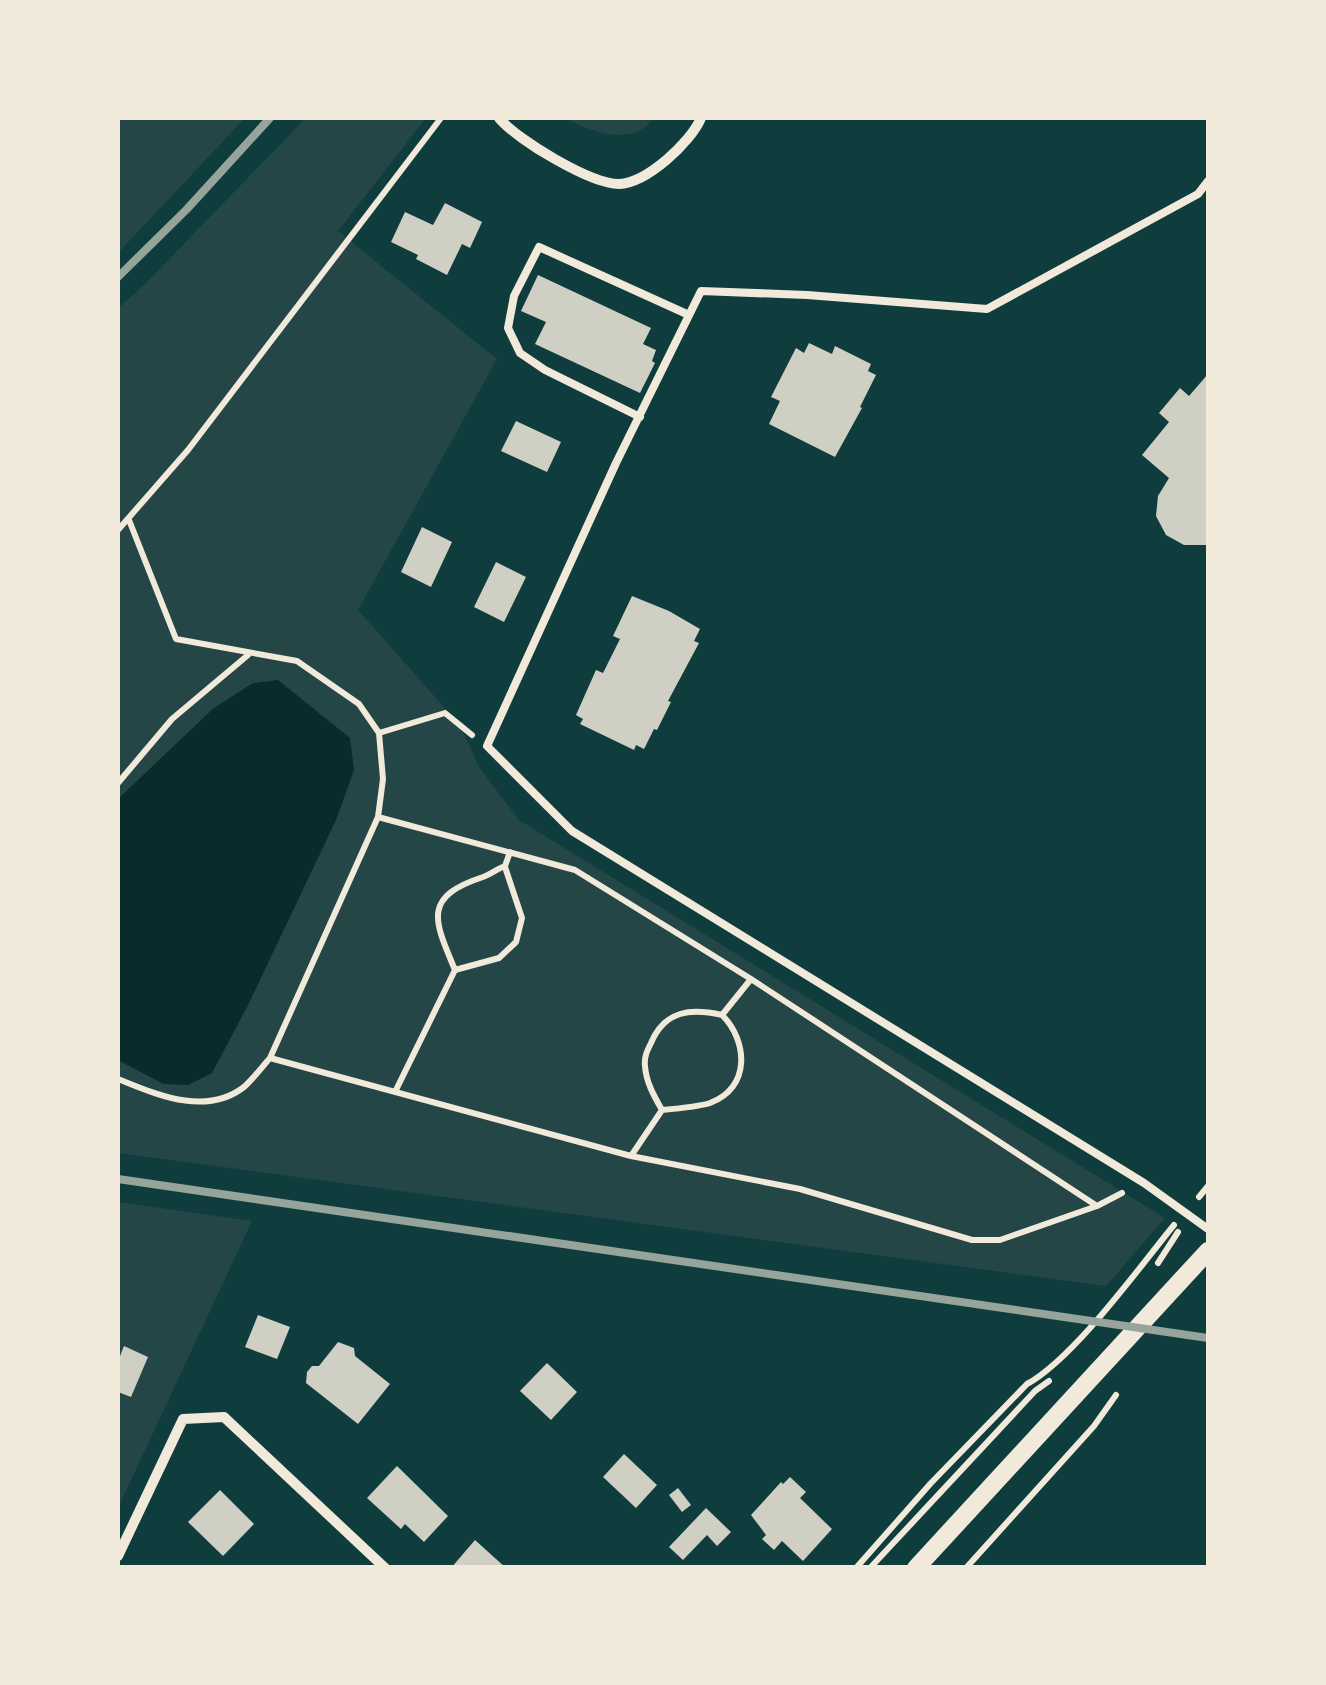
<svg xmlns="http://www.w3.org/2000/svg" width="1326" height="1685" font-family="'Sofia Sans Condensed',sans-serif">
<style>
.green{fill:#244646}
.water{fill:#0a2a2b}
.building{fill:#cfcfc3}
.lines{fill:none;stroke-linecap:round;stroke-linejoin:round}
.path{stroke:#f1e9da;stroke-width:6}
.service{stroke:#f1e9da;stroke-width:8}
.minor{stroke:#f1e9da;stroke-width:10}
.tertiary{stroke:#f1e9da;stroke-width:18}
.rail{stroke:#97a49c;stroke-width:8}
</style>
<rect width="100%" height="100%" fill="#0f3d3e"/>
<!-- green -->
<path class="green" d="M118,118H245L118,253Z
M306,118H426L338,231L497,359L358,610L460,725L479,767L519,820L1165,1218L1106,1286L118,1153V1060L164,1084L214,708L118,799V308L144,285Z
M565,118H654C630,148 593,132 565,118Z
M118,1202L252,1221L118,1508Z"/>
<!-- water -->
<path class="water" d="M278,680L350,738L354,770L336,820L248,1005L212,1073L188,1085L164,1084L118,1060V799L214,708L253,683Z"/>
<!-- building -->
<path class="building" d="M445,203L482,222L470,248L462,244L447,275L416,259L418,255L391,242L405,212L433,225Z
M538,275L651,328L643,344L656,350L652,361L655,363L640,393L535,344L546,322L521,311Z
M809,343L832,354L835,346L871,364L868,371L876,375L860,407L862,408L835,457L769,424L780,401L771,397L796,348L804,353Z
M1208,374V545H1184L1166,535L1156,516L1158,496L1169,478L1142,455L1169,422L1159,413L1180,388L1189,396Z
M516,421L561,442L547,472L501,451Z
M422,527L452,542L431,587L401,572Z
M496,562L526,577L504,622L474,607Z
M632,596L669,611L700,629L694,641L699,643L668,701L671,702L657,730L654,729L644,749L636,745L634,750L580,724L583,719L576,715L596,670L603,673L620,639L613,636Z
M258,1315L290,1327L277,1359L245,1347Z
M338,1342L354,1348L355,1356L390,1384L358,1424L306,1383L307,1372L312,1366H319Z
M124,1346L148,1357L131,1397L118,1392V1361Z
M547,1363L577,1392L551,1420L520,1391Z
M624,1454L657,1485L636,1508L603,1477Z
M397,1466L448,1516L424,1542L405,1524L401,1529L367,1498Z
M790,1477L806,1492L800,1498L832,1529L803,1561L782,1541L774,1550L762,1539L766,1535L751,1515L781,1482L783,1484Z
M678,1488L691,1505L682,1512L669,1495Z
M220,1490L254,1524L223,1556L188,1522Z
M706,1508L731,1532L717,1546L707,1535L683,1560L669,1547Z
M475,1540L506,1568H451Z"/>
<g class="lines">
<!-- path -->
<path class="path" d="M129,520L176,639L297,661L359,704L379,733L383,779L378,817L575,870L751,979L1097,1206L1122,1193
M118,530L188,450L441,118
M379,733L445,713L472,735
M118,783L172,719L248,655
M455,970L499,958L516,942L522,918L505,867
M270,1058L631,1156L800,1189L972,1240H1000L1097,1206
M118,1079C156,1094 205,1117 244,1087C253,1079 262,1067 270,1058L378,817
M395,1092L455,970C434,920 422,897 483,877C491,874 497,869 505,866L510,852
M662,1110C654,1096 646,1082 645,1066C644,1057 647,1051 651,1043C665,1010 691,1008 722,1015
M631,1156L662,1110C673,1109 701,1106 710,1103C751,1088 748,1041 722,1015L751,979
M1199,1197L1208,1186
M1158,1263L1178,1232
M856,1568L931,1483L1027,1384C1074,1358 1138,1269 1174,1225
M870,1568L1035,1391L1049,1381
M966,1568L1094,1426L1116,1395"/>
<!-- service -->
<path class="service" d="M1208,181L1198,194L987,309L807,295L701,291L616,463L487,746L572,831L1144,1183L1208,1229
M640,417L545,370L520,353L508,328L514,296L539,247L689,315"/>
<!-- minor -->
<path class="minor" d="M499,118C517,140 591,184 619,184C647,183 691,142 701,118
M118,1556L183,1419L224,1417L385,1568"/>
<!-- tertiary -->
<path class="tertiary" d="M916,1568L1208,1251"/>
<!-- rail -->
<path class="rail" d="M118,277L187,209L270,118
M118,1179L1208,1338"/>
</g>
<!-- border -->
<rect width="1326" height="1685" fill="none" stroke="#f1e9da" stroke-width="240"/>
</svg>
